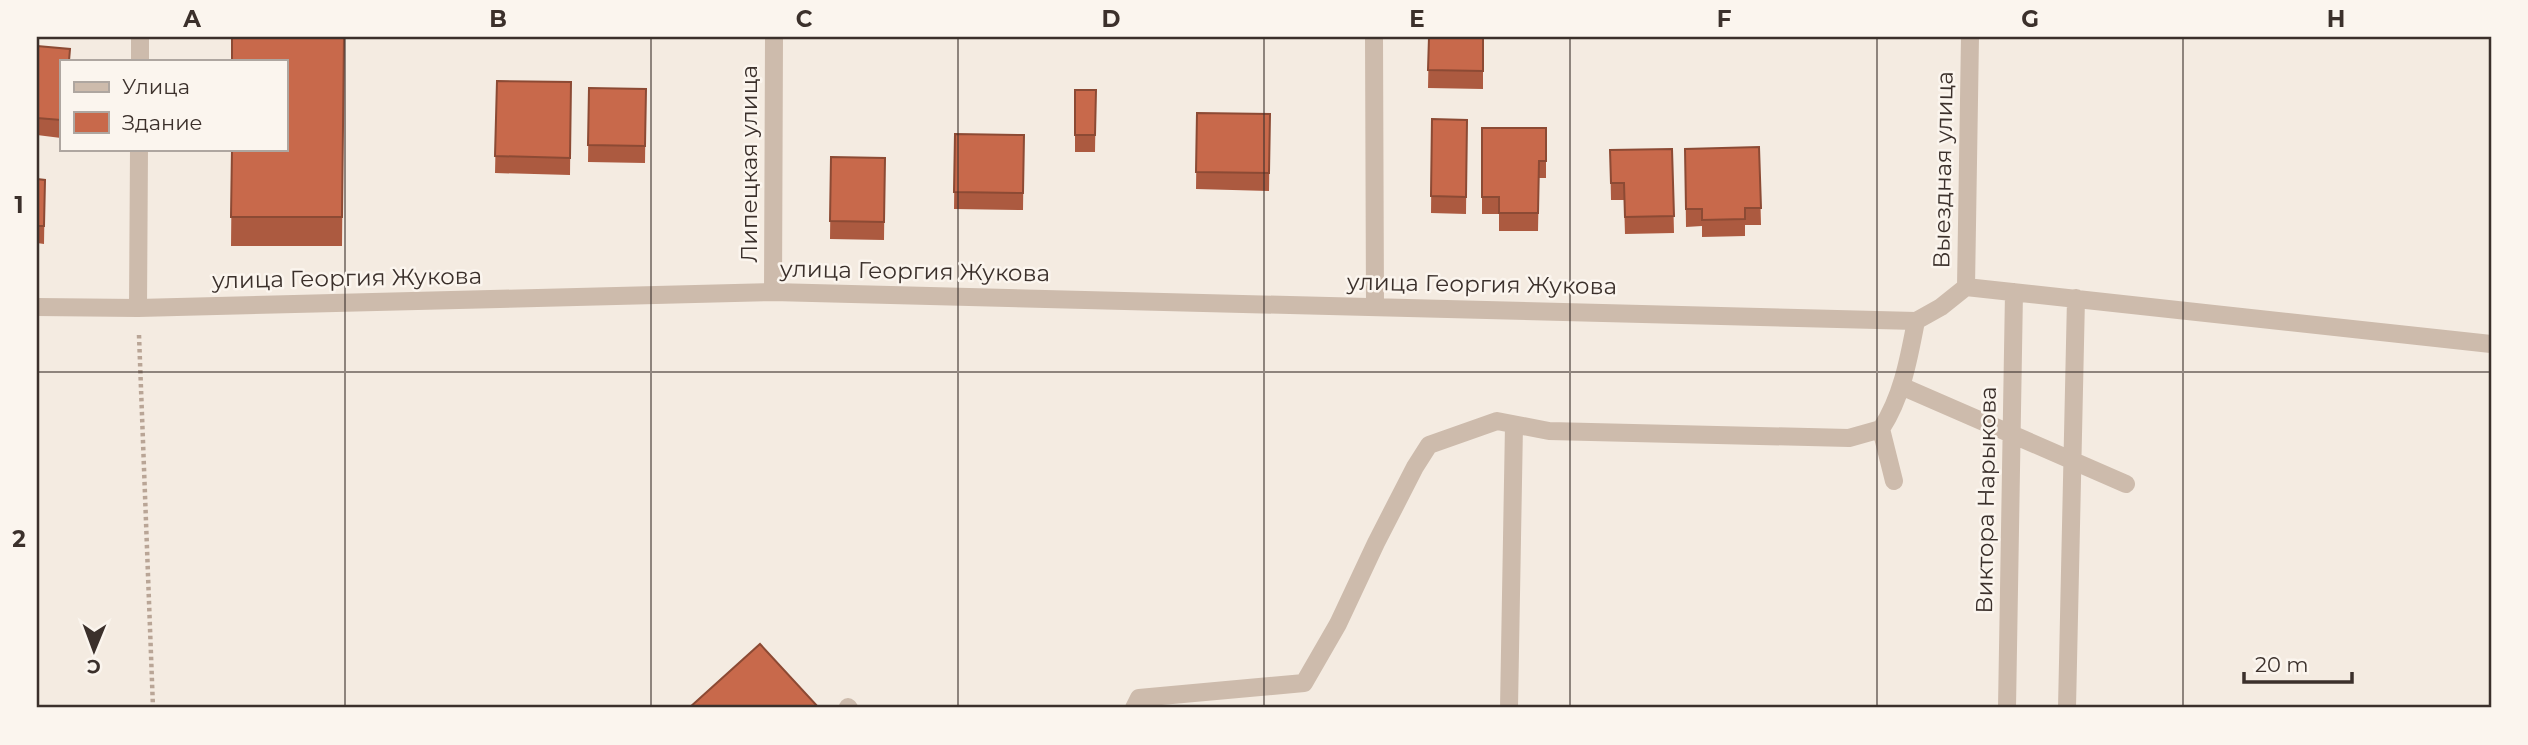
<svg xmlns="http://www.w3.org/2000/svg" width="2528" height="745" font-family="Montserrat,sans-serif">
<style>
.lines{fill:none;stroke-linecap:round;stroke-linejoin:round}
.path{stroke:#b9a596;stroke-width:4.5;stroke-dasharray:3.5 3.5;stroke-linecap:butt}
.minor{stroke:#cdbbac;stroke-width:18}
.wall{fill:#ac5a40}
.building{fill:#c8694b;stroke:#8c4a34;stroke-width:2}
.grid{fill:none;stroke:#3b302b;stroke-width:2;stroke-opacity:0.55}
.labels{text-anchor:middle;dominant-baseline:central;stroke-width:5;stroke-linejoin:round;paint-order:stroke}
.street-label{font-size:23px;fill:#3b302b;stroke:#fbf5ee}
.neatline{fill:none;stroke:#3b302b;stroke-width:2.5}
.grid-label{font-size:23px;text-anchor:middle;font-weight:bold;fill:#3b302b}
</style>
<rect width="100%" height="100%" fill="#f4ebe1"/>
<g class="lines">
<!-- path -->
<path class="path" d="M139,335L153,708"/>
<!-- minor -->
<path class="minor" d="M1374,37L1375,306
M140,61V37
M1966,287L2491,344
M773,292L774,37
M37,307L138,308L773,292L1916,321L1941,307L1966,287L1970,37
M138,308L139,149
M1901,386L2126,484
M1881,429L1894,481
M848,707L849,708
M1134,708L1139,698L1304,683L1338,624L1376,543L1415,467L1429,445L1497,421L1549,431L1849,438L1881,429C1902,397 1909,358 1916,321
M1509,708L1514,425
M2007,708L2014,292
M2067,708L2076,298"/>
</g>
<!-- wall -->
<path class="wall" d="M344,37L342,246H231L232,149Z
M1429,37H1483V89L1428,88Z
M37,46L70,61H61V138L37,135Z
M497,81L571,82L570,175L495,173Z
M589,88L646,89L645,163L588,162Z
M1075,90H1096L1095,152H1075Z
M1197,113L1270,114L1269,191L1196,189Z
M1432,119L1467,120L1466,214L1431,213Z
M1482,128H1546V178H1539L1538,231H1499V214H1482Z
M955,134L1024,135L1023,210L954,209Z
M1759,147L1761,225H1745V236L1702,237V226L1686,227L1685,149Z
M1672,149L1674,233L1625,234L1624,200H1611L1610,150Z
M831,157L885,158L884,240L830,239Z
M37,179L45,180L44,244L37,243Z"/>
<!-- building -->
<path class="building" d="M232,37H344L342,217H231L232,149H285V61H232Z
M1429,37H1483V71L1428,70Z
M37,46L70,49L69,61H61V120L37,118Z
M497,81L571,82L570,158L495,156Z
M589,88L646,89L645,146L588,145Z
M1075,90H1096L1095,135H1075Z
M1197,113L1270,114L1269,173L1196,172Z
M1432,119L1467,120L1466,197L1431,196Z
M1482,128H1546V161H1539L1538,213H1499V197H1482Z
M955,134L1024,135L1023,193L954,192Z
M1759,147L1761,208H1745V219L1702,220V209H1686L1685,149Z
M1672,149L1674,216L1625,217L1624,183H1611L1610,150Z
M831,157L885,158L884,222L830,221Z
M37,179L45,180L44,226H37Z
M760,644L819,708H689Z"/>
<!-- grid -->
<path class="grid" d="M345,37V708M651,37V708M958,37V708M1264,37V708M1570,37V708M1877,37V708M2183,37V708M37,372H2491"/>
<g class="labels">
<!-- street labels -->
<g class="street-label">
<text transform="translate(749 164) rotate(-90)">Липецкая улица</text>
<text transform="translate(1943 170) rotate(-89)">Выездная улица</text>
<text transform="translate(915 271) rotate(1)">улица Георгия Жукова</text>
<text transform="translate(347 278) rotate(-1)">улица Георгия Жукова</text>
<text transform="translate(1482 284) rotate(1)">улица Георгия Жукова</text>
<text transform="translate(1986 500) rotate(-89)">Виктора Нарыкова</text>
</g>
</g>
<!-- border -->
<rect width="2528" height="745" fill="none" stroke="#fbf5ee" stroke-width="77"/>
<!-- legend -->
<rect x="60" y="60" width="228" height="91" fill="#fbf5ee" stroke="#aea6a0" stroke-width="2"/>
<rect x="74" y="82" width="35" height="10" fill="#cdbbac" stroke="#aea6a0" stroke-width="2"/>
<text x="122" y="94" font-size="21" fill="#3b302b">Улица</text>
<rect x="74" y="112" width="35" height="21" fill="#c8694b" stroke="#aea6a0" stroke-width="2"/>
<text x="122" y="130" font-size="21" fill="#3b302b">Здание</text>
<!-- north arrow -->
<g transform="translate(94 650) rotate(181)" stroke="#fbf5ee" stroke-width="5" paint-order="stroke">
<path d="M0-5L12 26L0 18L-12 26Z" fill="#3b302b"/>
<text y="-10" font-size="19" font-weight="bold" text-anchor="middle" fill="#3b302b">С</text>
</g>
<!-- scale -->
<path d="M2244 672v10h108v-10" fill="none" stroke="#3b302b" stroke-width="3.5"/>
<text x="2255" y="672" font-size="21" fill="#3b302b" stroke="#fbf5ee" stroke-width="5" paint-order="stroke">20 m</text>
<rect x="38" y="38" width="2452" height="668" class="neatline"/>
<g class="grid-label">
<text x="192" y="27">A</text>
<text x="498" y="27">B</text>
<text x="804" y="27">C</text>
<text x="1111" y="27">D</text>
<text x="1417" y="27">E</text>
<text x="1724" y="27">F</text>
<text x="2030" y="27">G</text>
<text x="2336" y="27">H</text>
<text x="19" y="213">1</text>
<text x="19" y="547">2</text>
</g>
</svg>
